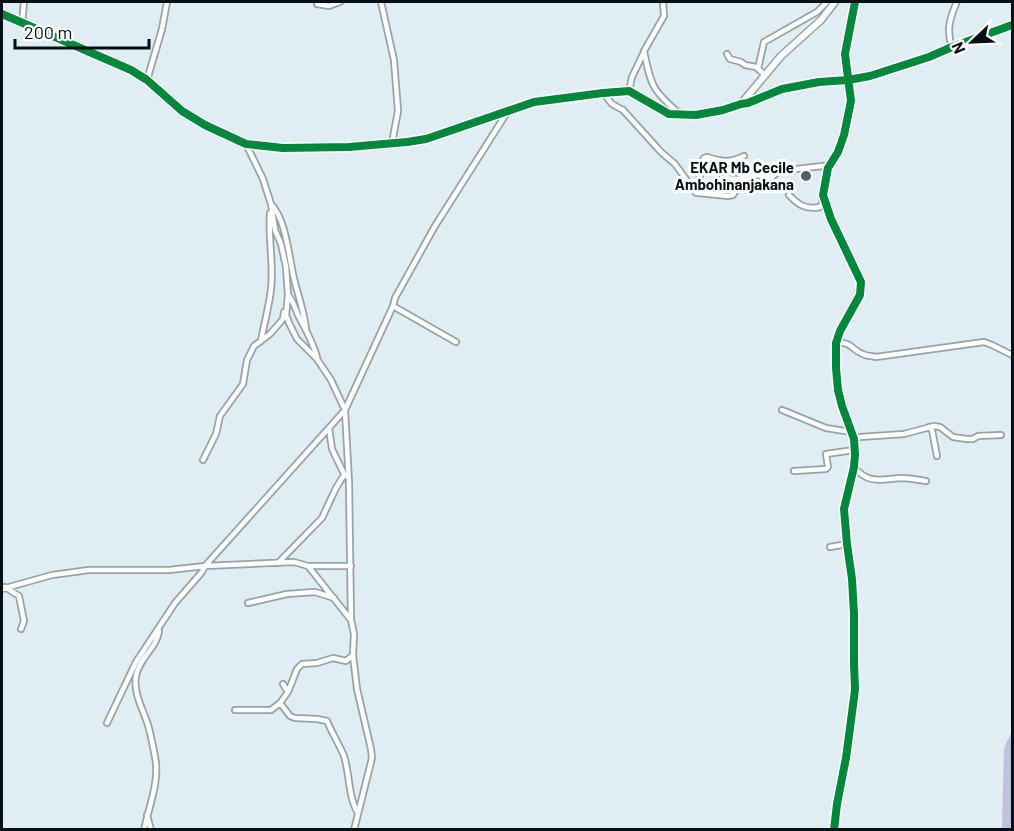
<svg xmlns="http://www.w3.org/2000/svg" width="1014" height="831" font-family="Barlow,sans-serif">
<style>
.water{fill:#c0c0df}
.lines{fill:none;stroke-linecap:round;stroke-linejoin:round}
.river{stroke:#c0c0df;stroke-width:8}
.street-casing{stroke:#98a3a8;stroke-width:8}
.secondary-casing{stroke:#98a3a8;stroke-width:9}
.street{stroke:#fafcfd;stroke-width:4.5}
.secondary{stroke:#fafcfd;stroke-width:6}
.cycleway-casing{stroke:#fff;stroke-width:11}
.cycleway{stroke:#00873e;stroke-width:8}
.poi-dot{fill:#525e63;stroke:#fff;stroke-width:2}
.labels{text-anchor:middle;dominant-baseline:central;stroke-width:6;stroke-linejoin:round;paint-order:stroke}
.poi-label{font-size:15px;font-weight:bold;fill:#061115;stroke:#fff;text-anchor:end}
</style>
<rect width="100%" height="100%" fill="#e0edf3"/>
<!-- water -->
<path class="water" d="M1012,732L1011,772L1012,777V829H1002L1004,750L1006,743Z"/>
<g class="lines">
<!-- river -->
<path class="river" d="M1012,755L1011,758L1012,790"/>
<defs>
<path id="street" d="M381,2L394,60L398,111L392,143
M663,2L664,16L644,51C651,87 653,91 681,115
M317,4L329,6L340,2
M22,23L24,2
M952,47C946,31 950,18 956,4
M727,54L730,59L741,62L745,65L756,67L765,75
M758,69L764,42L817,12L827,2
M147,80L162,29L167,2
M629,91L632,77L644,52
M603,93L612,104L623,110L661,152L675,164L696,193H698L701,164L704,158L707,157C723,162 729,163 744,156
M741,104C756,102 769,92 784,88C812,81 842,83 870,76C919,63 965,42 1012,25
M722,178L738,179L755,175L772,177L779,171L831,165
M698,193L728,196L733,195L737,188L738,179
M789,195C798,205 807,210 820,207L822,204L823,197
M271,204C286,219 289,257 294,279C298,295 304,311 306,329
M288,295C294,302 295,309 299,317C306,330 313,342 317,357
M393,306L456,342
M261,341C264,324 269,307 271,289C274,264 268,239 270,213
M836,343C852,341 852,351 865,355C868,356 872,356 876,357L984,342L992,345L1012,355
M782,410L826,428L851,432
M929,427L932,430L937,456
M329,428L332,449L345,476
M854,439L860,437L904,434L934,426L940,427L953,437L967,439H973L978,436L1001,435
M203,460L216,434L220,416L243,384L247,360L254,346L270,334L283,319L284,312
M854,467C869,485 881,479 902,478C910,478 918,480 926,481
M794,471L826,469L828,467L826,454L854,450
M830,547L847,544
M278,563L322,518L336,488L344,475
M308,566H351
M5,587L19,596L24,621L21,629
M2,589L52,575L89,570H169L205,566L294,562L308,566L351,620
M248,603L287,594L315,592L334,598
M288,692L297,669L302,664L317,663L333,658L346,661L353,655
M280,703L290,716L295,718L317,719L327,721C332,733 339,744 344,756C350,775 348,797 358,813
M235,710H271L280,703L288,692L283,684
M107,723L136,662L175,603L202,572L205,566L345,410L331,380L317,359L297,339L289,323L286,315L288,295L286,267L281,244L275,230L271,204L263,179L246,144
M147,815L151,830
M144,830C149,806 160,781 155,757C153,746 151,735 148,725C143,709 133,693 136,676C139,658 157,648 159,631
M354,830L372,758L371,749L357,689L353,655L354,634L351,620L349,482L345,410L393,306L395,298L435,226L508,111
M834,830L837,804L846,758L855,690L854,662V614L852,579L847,544L844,509L854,467L855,455L854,439L842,406L838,390L836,368V343L840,331L860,295L861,282L831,219L823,195L828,168L838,152L844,135L851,101L845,54L855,2"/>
<path id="secondary" d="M2,14L131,70L147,80L182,111L205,125L246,144L283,148L349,147L407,142L426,139L534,102L603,93L629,91L669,114L696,115L723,110L741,104L781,56L821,20L835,2"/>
</defs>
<!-- street casing -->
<use href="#street" class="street-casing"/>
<!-- secondary casing -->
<use href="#secondary" class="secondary-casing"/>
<!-- street -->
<use href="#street" class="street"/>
<!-- secondary -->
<use href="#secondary" class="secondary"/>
<defs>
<path id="cycleway" d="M2,14L131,70L147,80L182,111L205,125L246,144L283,148L349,147L407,142L426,139L534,102L603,93L629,91L669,114L696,115L723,110L741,104L748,103L782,89L819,82L848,80L870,76L929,57L952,47L1012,25
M834,830L837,804L846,758L855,690L854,662V614L852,579L847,544L844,509L854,467L855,455L854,439L842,406L838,390L836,368V343L840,331L860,295L861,282L831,219L823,195L828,168L838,152L844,135L851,101L845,54L855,2"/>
</defs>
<!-- cycleway casing -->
<use href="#cycleway" class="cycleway-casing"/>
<!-- cycleway -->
<use href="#cycleway" class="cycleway"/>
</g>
<!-- markers -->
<circle class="poi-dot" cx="806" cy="176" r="6"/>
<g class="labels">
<!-- poi labels -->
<g class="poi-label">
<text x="794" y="167">EKAR Mb Cecile<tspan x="794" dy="17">Ambohinanjakana</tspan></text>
</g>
</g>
<!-- border -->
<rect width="1014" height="831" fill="none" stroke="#061115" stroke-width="6"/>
<!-- north arrow -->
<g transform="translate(972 42) rotate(247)" stroke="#ffffff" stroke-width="4.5" paint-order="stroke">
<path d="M0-4.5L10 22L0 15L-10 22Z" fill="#061115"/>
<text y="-9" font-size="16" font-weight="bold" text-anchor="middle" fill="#061115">N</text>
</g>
<!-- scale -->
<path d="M15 39v9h134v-9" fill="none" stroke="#061115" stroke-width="3"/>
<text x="24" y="39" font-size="18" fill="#061115" stroke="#ffffff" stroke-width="4.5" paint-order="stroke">200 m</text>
</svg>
